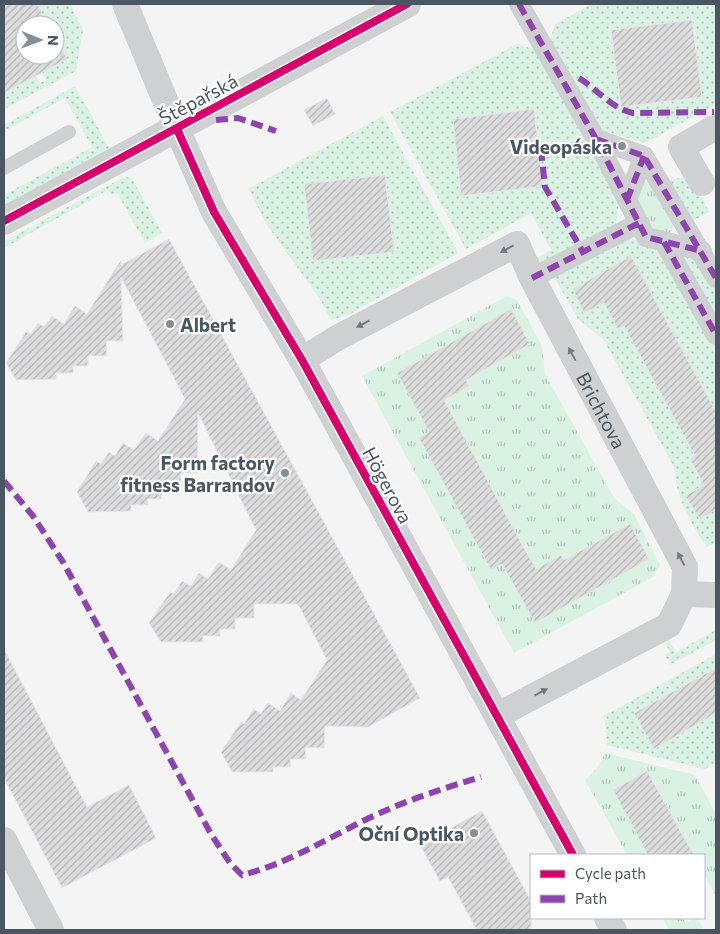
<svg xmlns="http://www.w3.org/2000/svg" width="720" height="934" font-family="Commissioner,sans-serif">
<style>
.grass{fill:url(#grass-dots);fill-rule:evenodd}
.park{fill:url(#park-tufts);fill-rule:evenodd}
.building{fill:url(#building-hatch);stroke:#e5e6e7}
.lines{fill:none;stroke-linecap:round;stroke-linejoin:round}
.service{stroke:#ced0d2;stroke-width:14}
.pedestrian{stroke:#ced0d2;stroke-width:20}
.minor{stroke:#ced0d2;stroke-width:26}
.tertiary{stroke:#ced0d2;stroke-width:28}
.quiet{stroke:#8e44ad;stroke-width:6;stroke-dasharray:12 6;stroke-linecap:butt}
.cycleway-casing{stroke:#fff;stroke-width:11}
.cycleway{stroke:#d6006c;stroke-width:8}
.oneway{fill:#727b83}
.poi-dot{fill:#868d94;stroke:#fff;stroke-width:2}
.labels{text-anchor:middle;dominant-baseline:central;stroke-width:4.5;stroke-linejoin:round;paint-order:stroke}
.street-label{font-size:19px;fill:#4a5661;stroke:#fff}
.poi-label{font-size:19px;font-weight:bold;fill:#4a5661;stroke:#fff;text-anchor:end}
</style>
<defs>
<pattern id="grass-dots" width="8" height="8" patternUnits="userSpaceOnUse" patternTransform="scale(1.25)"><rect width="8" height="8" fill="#d9f2e3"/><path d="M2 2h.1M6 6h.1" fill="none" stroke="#b2c7bb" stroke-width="1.8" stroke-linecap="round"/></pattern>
<pattern id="park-tufts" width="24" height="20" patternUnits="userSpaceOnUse" patternTransform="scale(1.25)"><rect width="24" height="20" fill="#d9f2e3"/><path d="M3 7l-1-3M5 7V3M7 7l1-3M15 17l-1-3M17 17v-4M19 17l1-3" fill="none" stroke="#b2c7bb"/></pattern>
<pattern id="building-hatch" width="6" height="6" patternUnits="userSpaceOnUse" patternTransform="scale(1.25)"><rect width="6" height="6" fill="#ddddde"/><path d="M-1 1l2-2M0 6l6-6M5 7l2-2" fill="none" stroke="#b5b6b7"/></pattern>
</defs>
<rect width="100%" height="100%" fill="#f4f4f4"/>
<!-- grass -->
<path class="grass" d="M37,4H70L83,30L76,71L4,109V93L35,76L40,83L46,80L42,72L67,59L55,37V25H48Z
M592,4H716V104L645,143L596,129L549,43L555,24ZM692,20L696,46L681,48L702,97L621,107L611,30Z
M517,44L536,50L619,203L615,227L539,269L534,260L551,250L531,213L466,249L390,112ZM534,109L543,186L462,196L453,119Z
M75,86L109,148L4,206V195L92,147L65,98L4,131V125Z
M383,116L458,253L350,314L331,320L320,299L269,228L248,189ZM385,175L388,201L374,203L376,227L391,225L394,252L313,261L304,184Z
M124,177L131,178L134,182L162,233L145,243L117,193L111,195L108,190L4,248V241Z
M678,178H685L700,193L709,212L691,222L669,182Z
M620,236L663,248L716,345V412L631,257L573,289L584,313L604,303L618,329L624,326L695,456L690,459L704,485L685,496L700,519L716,509V542L707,547C690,524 676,496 674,467L603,339L578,319L552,273Z
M674,251L698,258L716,291V326Z
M716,630V640L670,665L665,655L670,652L663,639L667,637L676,652Z
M716,654V668L634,713L654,749L716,713V762L705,769L607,745L604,716Z"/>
<!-- park -->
<path class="park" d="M640,179L656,183L674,219L671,236L653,229L638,202Z
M507,296L517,300L542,346L545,374L614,498L634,514L660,565L653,577L514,653L362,376ZM511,310L530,344L466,380L468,386L444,400L525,550L536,569L561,555L564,560L649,559L535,623L502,564L491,570L419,439L429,432L397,373Z
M605,753L695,775L716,814V896L704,874V855H694L647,771L613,790L648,855H627L585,780L597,768Z
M662,918H683L685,922L697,918L704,930H669Z"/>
<!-- building -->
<path class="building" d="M4,4H37L48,25H25V55H55V37L67,59L4,93Z
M692,20L702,97L621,107L611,30Z
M327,98L335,114L313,126L304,110Z
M534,109L543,186L461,196L453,119Z
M385,175L394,252L313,261L304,184Z
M169,239L420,698L368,727L325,726L324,748L305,747L306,759H290L291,767H273V772H232L221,752L241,722L244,724L254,709L261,714L268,703L280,711L291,693L301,700L327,660L298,604H254V618H235V629H220V636H203V642H161L149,623L170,592L174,594L182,581L191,586L199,573L208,579L219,562L231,570L256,530L198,413L197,473H181V486H162L161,499H147L148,505H131V511L88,512L77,492L96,461L101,464L109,452L115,456L123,443L134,450L146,433L158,441L185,399L121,277L123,341H106L107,356H88V366H73V373H56V379L16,380L6,363L26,332L31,334L38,323L44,327L52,316L64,324L75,306L87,314L121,260V265Z
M631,256L716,412V509L700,519L685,496L704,485L690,459L695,456L624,326L618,329L604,303L584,313L573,289Z
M511,309L530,344L466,380L469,386L444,400L525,550L536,569L561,555L564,560L630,524L649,559L535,623L502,564L491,570L419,438L429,432L397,373Z
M4,649L87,807L129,785L156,838L62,888L4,778Z
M716,668V713L654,749L634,713Z
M647,771L683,836L694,855H648L613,790Z
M482,811L531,901V930H477L448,877L440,881L420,845Z"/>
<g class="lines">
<!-- service -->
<path class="service" d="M4,168L69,132"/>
<!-- pedestrian -->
<path class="pedestrian" d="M519,4L596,139L646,237L702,251
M596,139L644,156L716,278
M627,200L644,156
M664,242L716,335
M532,278L639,223"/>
<!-- minor -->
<g class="minor">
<path d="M125,4L177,129L214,212L302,360L573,855"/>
<path d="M702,183L681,147L716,127"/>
<path id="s1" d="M302,360L337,338L517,244L532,278L685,567L684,594L669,625L498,715"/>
<path d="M684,594L716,595"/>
<path d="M4,840L51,930"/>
<path d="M607,918L614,930"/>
</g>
<!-- tertiary -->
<path class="tertiary" d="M4,221L407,4"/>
<!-- quiet -->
<path class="quiet" d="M519,4L596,139L646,237L702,251
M579,78C598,90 611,108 633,113L714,112
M216,120L238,118L276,131
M596,139L644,156L716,278
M541,149L545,187L583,252
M627,200L644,156
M664,242L716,335
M532,278L639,223
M4,481L33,516L63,562L211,834L230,863L242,875C286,864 323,841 363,821C401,802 441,789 481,777"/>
<defs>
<path id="cycleway" d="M177,129L214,212L302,360L573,855
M4,221L407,4"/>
</defs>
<!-- cycleway casing -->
<use href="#cycleway" class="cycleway-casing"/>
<!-- cycleway -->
<use href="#cycleway" class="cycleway"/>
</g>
<!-- one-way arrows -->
<defs><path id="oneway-solid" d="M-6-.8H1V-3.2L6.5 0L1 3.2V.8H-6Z" transform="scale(1.25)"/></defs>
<g class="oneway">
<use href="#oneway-solid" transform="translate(507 249) rotate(152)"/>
<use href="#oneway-solid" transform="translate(363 324) rotate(152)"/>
<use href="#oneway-solid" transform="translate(572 354) rotate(-118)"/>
<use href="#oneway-solid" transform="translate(681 559) rotate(-118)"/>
<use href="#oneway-solid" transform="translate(541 692) rotate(-28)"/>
</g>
<!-- markers -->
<g class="poi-dot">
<circle cx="622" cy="146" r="5"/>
<circle cx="170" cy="324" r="5"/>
<circle cx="285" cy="473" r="5"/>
<circle cx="474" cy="833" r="5"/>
</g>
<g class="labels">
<!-- street labels -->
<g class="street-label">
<text transform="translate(198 99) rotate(-28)">Štěpařská</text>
<text stroke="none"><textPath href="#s1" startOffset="431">Brichtova</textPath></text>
<text transform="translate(388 485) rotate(62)">Högerova</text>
</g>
<!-- poi labels -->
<g class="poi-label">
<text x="612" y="146">Videopáska</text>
<text x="180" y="324" text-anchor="start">Albert</text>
<text x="275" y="462">Form factory<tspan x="275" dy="22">fitness Barrandov</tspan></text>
<text x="464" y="833">Oční Optika</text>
</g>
</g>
<!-- border -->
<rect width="720" height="934" fill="none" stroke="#4a5661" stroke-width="10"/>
<!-- legend -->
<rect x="530" y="854" width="175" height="65" fill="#ffffff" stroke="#b7bbc0"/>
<rect x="540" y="870" width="25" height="8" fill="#d6006c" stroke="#b7bbc0"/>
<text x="575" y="879" font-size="15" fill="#4a5661">Cycle path</text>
<rect x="540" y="895" width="25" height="8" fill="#8e44ad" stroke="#b7bbc0"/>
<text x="575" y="904" font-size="15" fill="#4a5661">Path</text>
<!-- north arrow -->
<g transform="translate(40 40) rotate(91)"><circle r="24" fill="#ffffff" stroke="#b7bbc0"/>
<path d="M0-4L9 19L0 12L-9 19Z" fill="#868d94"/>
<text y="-8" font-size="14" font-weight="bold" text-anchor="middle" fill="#4a5661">N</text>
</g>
</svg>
